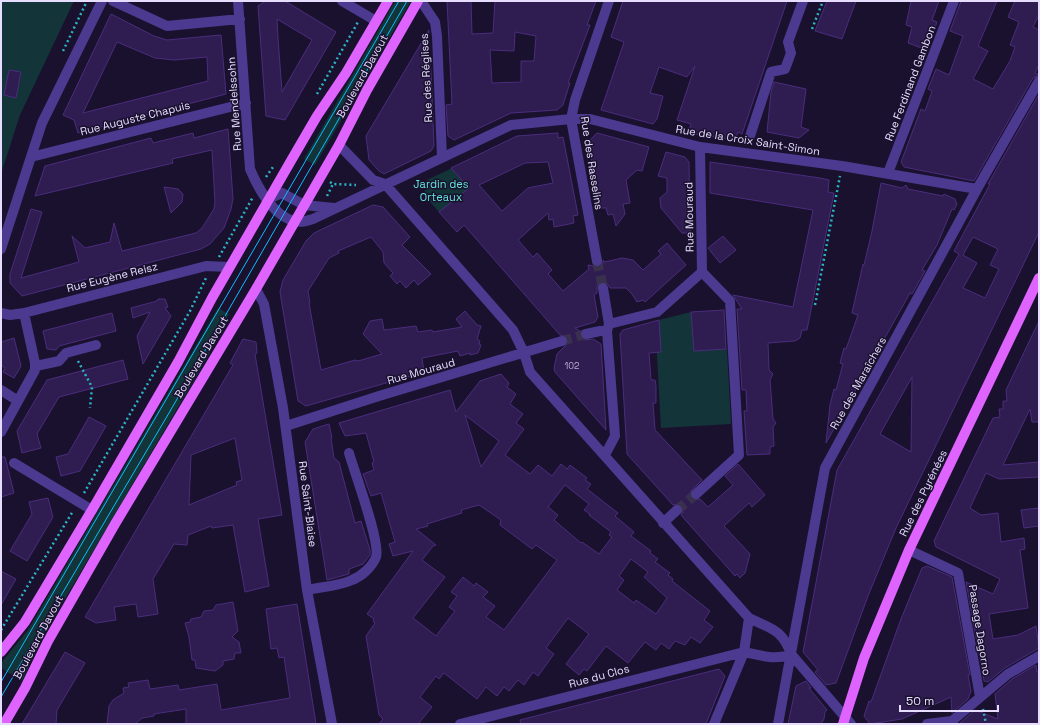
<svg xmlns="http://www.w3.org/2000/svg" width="1040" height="725" font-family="'Space Grotesk',sans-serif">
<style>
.green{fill:#133438}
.building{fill:#2f1c50;stroke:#4a2d7d;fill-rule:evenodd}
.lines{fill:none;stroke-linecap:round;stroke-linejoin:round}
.minor-tunnel{stroke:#39304d;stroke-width:10;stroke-dasharray:10 5;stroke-linecap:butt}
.path{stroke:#2bb5c5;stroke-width:2.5;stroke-dasharray:2 3;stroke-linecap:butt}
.minor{stroke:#4b3a8f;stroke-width:10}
.major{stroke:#df64ff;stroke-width:10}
.tram{stroke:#09beff;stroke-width:1}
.labels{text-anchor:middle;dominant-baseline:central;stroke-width:3;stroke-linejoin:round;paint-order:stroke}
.number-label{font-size:9px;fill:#b9add3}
.street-label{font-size:11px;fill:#e7ddff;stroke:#1a112e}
.park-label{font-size:11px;fill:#62e7db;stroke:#1a112e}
</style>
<rect width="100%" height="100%" fill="#1a112e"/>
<!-- green -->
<path class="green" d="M1,1H74L20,115L1,174Z
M395,1H411L315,165L304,159Z
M452,168L472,191L456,199L439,212L424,195L427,180Z
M218,308L229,314L207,351L210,353L43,636L22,681L1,668V663L28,630Z
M691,312L694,351L727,349L731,424L661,428L655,321Z"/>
<!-- building -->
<path class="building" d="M266,1H285L336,32L285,120L266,116L258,6ZM277,19L312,40L282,92L278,38Z
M447,1H471L472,34L493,33L495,1H596L587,25H590L568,83H570L563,105L557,110L511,113L454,140L448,136L446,105L452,104ZM515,32L536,36L534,61H521V82L492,83L490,50L514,51Z
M623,1H787L742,134L738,132L735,140L688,133L691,124L677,120L695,66L687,77L659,67L650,93L663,96L657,119L653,124L601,110L624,42L611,37Z
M827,1H856L842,39L815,31Z
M911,1H939L932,20L937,22L927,50L908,43L912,27L906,25Z
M961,1H997L978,46L988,51L973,79L993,89L1010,61L1015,47L1010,45L1019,22L1008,17L1015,1H1039V15L1033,27L1039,30V65L1035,73L1039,75L1033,78L974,181L904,167L901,162L921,109L925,111L932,91L928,89L936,69L949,75L963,36L950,31Z
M111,14L154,36L167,40L221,35L226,94L78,133L74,120L63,115ZM117,42L155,58L174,60L207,57L208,81L83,113Z
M429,30L425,58H429L431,71L434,146L431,151L384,174L379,171L369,160L366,136Z
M9,70L21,72L16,98L4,95Z
M774,82L806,89L801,127L809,130L799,138L767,132L771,92Z
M1039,94V232L896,528L868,596L836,683L826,685L815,672L818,670L803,652L837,470L959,254L954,251L990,184H988ZM973,237L998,249L990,265L999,269L985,298L963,288L977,263L963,255ZM912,377L911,452L880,434Z
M228,129L233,199L231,209L224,228L210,244L201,249L22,296L10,283V274L31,209L42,212L21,278L79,262L72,236L85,248L110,242L114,223L122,251L196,233L202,228L214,209L215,202L212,150L172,159L173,163L35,196L45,166L151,138L153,143L193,133L194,138Z
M558,133V138L563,137L578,215L573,216L574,223L554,227L553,219L549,220L548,213L518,240L533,257L537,253L552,270L548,274L563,291L589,269L588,265L599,267L603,264V260L605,262L622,258L633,260L643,270L661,254L658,251L667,243L686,265L645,302L643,300L637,302L632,294L626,288H610L606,282L599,283L597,286V293L594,295L598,317L595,322L575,328L580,331V336L584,340L593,339L601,344L606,430L555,372L554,368L557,354L568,343L567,337L560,335L464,225L457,232L439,212L469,188L451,168L517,136ZM548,162L553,183L528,188L502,211L479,185L525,163Z
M597,133L649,147L642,171L637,170L626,180L630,203L623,204L625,214L616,226L613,214L608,215L606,208H601L588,142Z
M666,152L685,157L689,162L690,233H682L661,208L660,198L667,192V178L658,176Z
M710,162L820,178L829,180L828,192L834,193L807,330H802L800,338L795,341L768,343L769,370L773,374L770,380L773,419L776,423L773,427L774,446L770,447V454L747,455L744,411H747L746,390H742L737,309H742L733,295L793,307L813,210L710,193Z
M881,183L902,188L906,185L908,189L943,196L944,194L955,199L957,204L954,210L952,209L937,245L922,270L925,271L912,294L910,293L826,443L830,405L834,389L836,390L843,364L840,363L844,348L846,349L858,315L852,313L863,264L864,265L872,231Z
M164,187L178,189L183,194L182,202L171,213Z
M373,205L383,207L410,237L402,245L431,274L418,285L414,280L406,288L400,281L397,284L390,276L393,273L384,263L383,252L371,237L338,251L339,253L329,258L308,291L310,303H309L321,370L355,360L358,361L382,354L363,334L370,321L382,319L384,330L416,326L418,332L432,330L433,332L462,327L456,319L465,311L477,325L481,326L477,339L480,341L479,344L481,345L478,353L470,355V353L460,356L458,351L422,358L424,372L306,406L298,401L280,292L283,280L306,241L314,233Z
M723,236L736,250L720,263L708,248Z
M158,299H165L168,307L165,308L171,316L143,364L137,336L150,312L133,318L131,308L157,301Z
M724,310L726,349L694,351L691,312Z
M112,313L116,331L59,346L56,350L47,349L43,331Z
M659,320L661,352L649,353L651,380H655L656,386V403H653L655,430L702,480L690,492L691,498L694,500L700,499L708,507L733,485L725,476L738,464L765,495L752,507L749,503L724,526L750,554L745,573L740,578L737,574L735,576L681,515L683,512L682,506L679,504L673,505L627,454L620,334L623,330Z
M1039,321V422H1032L1030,409L1003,465L1039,462V477L999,479L986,473L970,508L981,515L998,513L1001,542L1024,538L1025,549L1020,550L1028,608L989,614L993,639L1018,635L1036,626L1039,648L1005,668L988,682L984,681L966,582L993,594L1000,579L936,547L934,541L993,418L1000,417L999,409H1003V401H1007L1006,390Z
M14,338L21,366L14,378L3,372L5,368L1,365V342Z
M243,339L256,342L257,353L255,354L282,515L258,519L269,586L245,592L233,525L212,528L211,526L188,535L187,545L174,544L153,579L158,614L138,617L136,604L114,607L116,620L96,623L85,617L233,365L230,363ZM235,438L242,480L236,482L237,485L189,505L191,455Z
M123,360L128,379L59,397L37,434L41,448L22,453L17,431L47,380Z
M501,374L509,383L507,387L516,394L510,404L523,414L516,423L524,429L505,455L530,474L538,465L552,476L561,464L567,469L570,465L587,478L585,480L591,484L587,489L618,513L615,516L634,532L631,536L651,551L650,553L658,559L655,562L670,573L668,575L673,579L672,581L710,611L704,620L713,627L700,643L691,637L685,645L675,641L669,649L661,643L656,650L645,642L628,663L606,646L587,671L584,669L579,675L566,664L589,634L568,618L546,648L554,654L538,676L533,672L524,685L518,680L509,691L504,687L497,696L486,687L477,699L444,673L439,679L436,676L420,697L432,707L418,724H379L383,719L379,715L366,636L375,623L373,621L374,619L367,614L413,551L393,556L389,544L395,542L381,493L371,496L363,474L374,470L372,463L374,462L366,433L345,436L339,423L450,390L456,412L480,381ZM465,415L499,441L481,467ZM565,485L589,504L584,510L590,514L589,515L611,532L609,535L612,537L599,554L582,542L581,543L554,520L558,515L548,507ZM479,505L501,520L500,525L532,549L536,545L557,560L504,630L486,617L495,606L483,597L488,592L476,583L474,586L463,577L451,592L457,596L449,607L455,611L436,636L413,618L445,577L422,560L433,546L436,545L416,529L428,526L427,524L462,513L461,510ZM631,559L648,572L644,577L667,598L656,614L636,600L634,603L617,590L624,580L619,576Z
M89,417L106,426L80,471L61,476L56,457L68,454Z
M329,424L332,438H331L334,458L339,462L355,523L361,521L370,550V555L363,564L349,569V574L327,580L305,442L313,429Z
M1,457H5L14,493L1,497Z
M48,498L53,517L27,561L10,551L32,514L29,502Z
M1039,508V526L1024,528L1021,510Z
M927,566L952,577L970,675H968L971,691L968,699L952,713L951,697L902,719L870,724L864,716L869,701L871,702L901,619L922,568Z
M1,571L16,579L1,605Z
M233,602L238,631L232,637L239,642L241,653H235L234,659L223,661V665L215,671L196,668L195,660H192L189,637L185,623L190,622L191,619L201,617L204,611L213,610L216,605Z
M297,604L316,724H186V709L154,714V716L142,718L135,724H107L109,706L113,700L124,693L123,688L129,687L128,683L148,680L150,689L178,685L179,690L217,684L221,710L290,698L284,657L279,658L277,648L271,649L266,609Z
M65,652L85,663L57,710L56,724H22Z
M1036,665L1037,672H1039V724H959L975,710L998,719L995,694L1012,679Z
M719,669L725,676L706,724H521L520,720Z
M806,681L811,688H809L827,710L825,712L824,719L821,724H788L796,686Z"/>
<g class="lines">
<!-- minor-tunnel -->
<path class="minor-tunnel" d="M597,261L603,288
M562,341L586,334
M677,510L696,494"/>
<!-- path -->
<path class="path" d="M812,29L823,1
M63,51L87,1
M317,94L358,22
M266,177L273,167
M330,182L333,184L356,185
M327,196L333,184
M219,257L253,197
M815,305L840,176
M78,361L92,387L90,408
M84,493L190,311L206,278
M1,630L73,511
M983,709L986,724"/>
<!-- minor -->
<path class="minor" d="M113,1L167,26L240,19
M238,1L250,169C258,188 273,215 294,221C301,223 307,221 313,219L511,125L571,119H590L700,147L842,166L977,189
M342,1L376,21
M421,1L435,22L437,36L442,157
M750,136L771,72L785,69L791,53L788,42L803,1
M339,145L373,180L385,184L513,330L524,353L530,372L749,618C771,629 782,629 791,654L851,724
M31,157L246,103
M888,173L954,1
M269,199L282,193L304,205L334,208
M1,249L42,123L102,1
M597,261L571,119L575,100L609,1
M603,288L609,324L607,331L615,436L605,455
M256,289L264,304L283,408L307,590L332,724
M1,313L10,315L24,313L206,266L229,267
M609,324L657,312L702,272L700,147
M586,334L600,331H607
M36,366L59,361L66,353L96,345
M1,390L18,401
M286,426L379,396L562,341
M1,432L35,370V363L24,313
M14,463L92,510
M696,494L739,455L730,301L702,272
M663,523L677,510
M909,550L958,573L980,697
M307,590C321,587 339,586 352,580C362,576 372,567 376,557C381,543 354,471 349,453
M460,724L744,652C759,655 776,661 791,654
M714,724L744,652L749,618
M778,724L825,468L977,189L1039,81
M927,724L952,721L1008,674L1039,656"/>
<!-- major -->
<path class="major" d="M1,652L25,622L92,510L178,362L212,298L292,159L317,116L346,73L388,1
M4,724L25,688L48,641L115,524L256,289L339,145L367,90L418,1
M843,724L864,658L909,550L1039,278"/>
<!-- tram -->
<path class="tram" d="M1,682L399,1
M1,697L169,413L407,1"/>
</g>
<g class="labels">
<!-- number labels -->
<g class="number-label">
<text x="572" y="366">102</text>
</g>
<!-- street labels -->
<g class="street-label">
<text transform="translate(362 76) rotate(-61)">Boulevard Davout</text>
<text transform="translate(426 78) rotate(-93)">Rue des Réglises</text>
<text transform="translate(910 83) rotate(-69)">Rue Ferdinand Gambon</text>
<text transform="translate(234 104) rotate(-94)">Rue Mendelssohn</text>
<text transform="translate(135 118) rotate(-14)">Rue Auguste Chapuis</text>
<text transform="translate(748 140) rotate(9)">Rue de la Croix Saint-Simon</text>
<text transform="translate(592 163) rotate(81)">Rue des Rasselins</text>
<text transform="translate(689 217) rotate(-91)">Rue Mouraud</text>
<text transform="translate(112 277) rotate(-14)">Rue Eugène Reisz</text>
<text transform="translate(201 357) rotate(-59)">Boulevard Davout</text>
<text transform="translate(421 371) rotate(-16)">Rue Mouraud</text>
<text transform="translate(858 383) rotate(-61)">Rue des Maraîchers</text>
<text transform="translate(923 493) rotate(-64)">Rue des Pyrénées</text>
<text transform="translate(308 504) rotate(83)">Rue Saint-Blaise</text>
<text transform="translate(980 630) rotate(81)">Passage Dagorno</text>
<text transform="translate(38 637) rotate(-62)">Boulevard Davout</text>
<text transform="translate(599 676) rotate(-15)">Rue du Clos</text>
</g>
<!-- park labels -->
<g class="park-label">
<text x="441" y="184">Jardin des<tspan x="441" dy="13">Orteaux</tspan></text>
</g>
</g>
<!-- border -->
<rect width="1040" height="725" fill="none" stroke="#e7ddff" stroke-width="4"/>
<!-- scale -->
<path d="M900 705v6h98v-6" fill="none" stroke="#e7ddff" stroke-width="2"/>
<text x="906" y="705" font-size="12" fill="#e7ddff" stroke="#1a112e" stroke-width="3" paint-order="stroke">50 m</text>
</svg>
